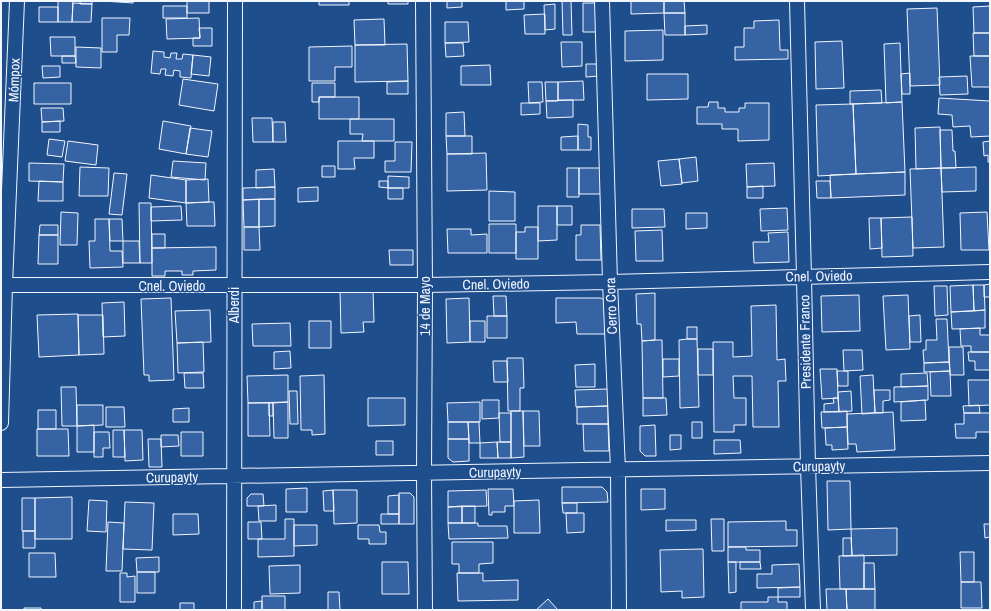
<svg xmlns="http://www.w3.org/2000/svg" width="991" height="611" font-family="'Archivo Narrow',sans-serif">
<style>
.building{fill:#3563a3;stroke:#f2f6ff}
.lines{fill:none;stroke-linecap:round;stroke-linejoin:round}
.minor-casing{stroke:#f2f6ff;stroke-width:16}
.minor{stroke:#1f4e8c;stroke-width:14}
.labels{text-anchor:middle;dominant-baseline:central;stroke-width:3;stroke-linejoin:round;paint-order:stroke}
.street-label{font-size:14px;fill:#f2f6ff;stroke:#1f4e8c}
</style>
<rect width="100%" height="100%" fill="#1f4e8c"/>
<!-- building -->
<path class="building" d="M58,1H73L72,22H58Z
M80,1H92V4H80Z
M103,1H133V3Z
M187,1H209V13H187Z
M319,1H349V5H319Z
M388,1H408V4H388Z
M447,1H462V7L447,8Z
M506,1H524V9L506,10Z
M562,1H571L572,35H563Z
M631,1H664V13L631,14Z
M664,1H684L685,13H664Z
M73,3L92,4L91,22H72Z
M583,3H597V32H583Z
M555,4V29L545,30L544,5Z
M163,6H187V18H163Z
M990,6V33H974L973,7Z
M39,7H58V22H39Z
M937,8L940,85L910,86L907,9Z
M664,13H685V35H665Z
M545,14V34H525L524,15Z
M102,18H130L129,35H117V52H102Z
M199,18L200,38L167,39L166,19Z
M384,19L385,45H355L354,20Z
M779,20L780,50H788V59L735,60V47H744V28H754V21Z
M445,22H468L469,42L445,43Z
M707,25V34L685,35V26Z
M199,28H212V46H193V38H200Z
M663,30V60L625,61V31Z
M973,33H990V56H974Z
M50,37H75V56H51Z
M842,41L844,88L816,89L815,42Z
M561,42H582V66L562,67Z
M445,43H463L464,56L446,57Z
M900,43L902,102L886,103L884,44Z
M407,44L408,81L355,82V45Z
M352,46V67H335V81H309V47Z
M76,47L101,48V68L76,67Z
M153,51L164,52V57L170,58L171,53H177L176,59H182L183,54L193,55L191,78L180,77V71L174,70L173,76L165,75L166,69H161L160,74L151,73Z
M193,55L211,57L209,76L191,74Z
M62,56H75L76,63H62Z
M970,56H990V87H972Z
M586,64H598L599,76L586,77Z
M490,65L491,85H461V66Z
M42,66H60V77L43,78Z
M910,73V94H902L901,74Z
M647,74H688V99L647,100Z
M967,76L968,94L940,95L939,77Z
M183,79L218,84L214,111L179,105Z
M408,81V94H387V82Z
M583,81L584,100H558V82Z
M528,82H542L543,102L529,103Z
M545,82H558V101H546Z
M34,83H71V104H34Z
M312,83H335V97H319V102H312Z
M881,90L882,103L850,104V91Z
M319,97H359V119H319Z
M939,98L990,101V136L971,137L970,126L953,127L952,115L938,114Z
M573,100V117L547,118L546,101Z
M709,102H718V108H725V112H739V108H745V103H769V140L738,141V129H722V124H697V107H708Z
M902,102L905,172L856,174L853,104Z
M521,103H540V114L521,115Z
M853,104L856,174L818,176L816,105Z
M41,108H63L64,121L42,122Z
M464,112L465,136H446V113Z
M252,118H272L273,142H253Z
M350,119H394V141H362L363,134H350Z
M60,121V132H42V122Z
M163,121L191,126L186,154L159,149Z
M273,122H285L286,142H273Z
M578,124L588,125V137H591V150H578Z
M940,127L941,168L916,169L915,128Z
M190,128L212,131L208,157L186,154Z
M940,130H952L953,151H955L956,168H941Z
M446,136H472V154H447Z
M578,136V150H561V137Z
M49,139L65,141L62,157L47,155Z
M68,141L98,145L96,165L65,161Z
M338,141H374V158H354L355,169H338Z
M990,141V162H988V155L984,156L983,142Z
M395,142H412L411,172H385V161H395Z
M486,153L487,190L447,191V154Z
M696,157L698,181L682,183L679,159Z
M679,159L682,184L661,186L658,161Z
M173,161L206,163L205,180L171,177Z
M29,163L64,164L63,182L29,181Z
M774,163L775,186L747,187L746,164Z
M322,166H335V177H322Z
M80,167L109,168L108,196H79Z
M976,167V191L942,192L941,168Z
M567,168H579V197H567Z
M579,168H604V194H579Z
M941,168L944,247L913,248L910,169Z
M274,169L275,187L256,188V170Z
M905,172V195L831,198L830,175Z
M114,173L127,174L122,215L109,214Z
M151,175L186,180V203L149,198Z
M388,176L409,177V188H388Z
M208,179L209,202L186,203V180Z
M39,181L63,182V201H38Z
M379,181H388V188L379,187Z
M816,181H830L831,198H817Z
M763,186V198H747V187Z
M275,187V199L243,200V188Z
M318,187V201L298,202V188Z
M388,188H403V199H388Z
M489,191L515,192V221H489Z
M259,199H275V226L259,227Z
M259,199V227H244L243,200Z
M209,202H214L215,226H187L186,203Z
M139,203H151L152,263H140Z
M181,206L182,220L151,221V207Z
M538,206H557V240L538,241Z
M557,206H572V225H557Z
M787,208L788,230L761,231L760,209Z
M632,209H664L665,227L632,228Z
M61,212L78,213L77,245H60Z
M987,212L989,250H961L960,213Z
M686,213H707V228L686,229Z
M912,217L913,256L882,257L881,218Z
M869,218H881L882,248L870,249Z
M95,219H109L110,251H122L123,267L90,268L89,241H95Z
M109,219H122L123,241H110Z
M489,224H516V253H489Z
M40,225H58V235H39Z
M581,225H600L601,260H576V235H581Z
M244,227H259L260,250H244Z
M525,227H538V259H516V232H525Z
M447,229H471V235L487,234V253H448Z
M662,230L663,261H636L635,231Z
M788,232L789,262L754,263L753,242H769L768,233Z
M152,234H165V248H152Z
M39,235H58V264H38Z
M123,241H139L140,263H123Z
M216,247V270L193,271V275H182V271H165V276H152V248Z
M389,250H413V265H390Z
M990,284V297H984V285Z
M973,285H984L985,310L974,311Z
M973,285L974,311L951,312L950,286Z
M934,286H947L948,315L935,316Z
M340,289H373L374,322H363L364,332L341,333Z
M655,293V340L642,341L641,324H637L636,294Z
M859,295L860,331L822,332L821,296Z
M908,295L910,349L886,350L883,296Z
M493,296H506L507,316H494Z
M171,298L174,380L149,381V375H144L141,299Z
M469,298L470,342L447,343L446,299Z
M556,298H601L605,301V334H577L576,322L556,323Z
M124,302L125,336L103,337L102,303Z
M776,305L777,360L785,359L786,381H778L779,427H753L752,376H733L734,398H746V425H734V432H714L713,342H733V357L752,356L751,306Z
M210,310L211,342L177,343L175,311Z
M985,310V328L952,329L951,312Z
M78,314L79,355L39,357L37,315Z
M78,315H103L104,354L79,355Z
M920,315L921,342H910L909,316Z
M487,316H507V338H487Z
M936,319H947L949,362L924,363L923,350H926V340H937Z
M309,321H331V348H309Z
M470,321H485V342H470Z
M290,323L291,346H253L252,324Z
M687,327H697V339H687Z
M980,328V335H990V352H971V346H961L960,329Z
M687,339H697L699,407L680,408L679,340Z
M655,340H662L663,398H643L642,341Z
M203,342L204,372L178,373L177,343Z
M949,347H963L964,375H950Z
M698,349H713V375H698Z
M843,350H862L863,370L844,371Z
M290,351L291,368L274,369V352Z
M968,352H990V370H975V361H969Z
M507,358H523L524,388H520V411H508Z
M663,359H679V376L663,377Z
M493,361H507L508,382H494Z
M949,362L950,371L924,372V363Z
M595,364V387H576L575,365Z
M820,369H837L838,398L822,399Z
M837,371H848V386H838Z
M950,371L951,396H931L930,372Z
M184,373H203L204,388H185Z
M927,373L928,386L901,387V374Z
M288,375V402L248,403L247,376Z
M324,375L325,434L312,435V430H301L300,376Z
M873,375L875,413L862,414L860,376Z
M968,380H990V405L969,406Z
M928,386V400L894,402V387Z
M61,387H76L77,426H62Z
M608,389V406L576,407L575,390Z
M874,390H890V400L883,401V413H875Z
M289,391H297L298,424H290Z
M851,391L852,411L839,412L838,392Z
M368,398H405V425L368,426Z
M643,398H666L667,415L643,416Z
M833,398H838L839,412H824V404L834,403Z
M482,400H499V418L482,419Z
M925,400L926,420L901,421V402Z
M288,402V438H274L273,403Z
M480,402V422H448L447,403Z
M248,403H269L270,436H248Z
M269,403H273V416H269Z
M77,405H103V425L77,426Z
M979,405L980,413H964L963,406Z
M608,406V424H577V407Z
M106,407H124L125,427H106Z
M189,408V422H173V409Z
M38,410H56V429H38Z
M511,411H523L524,457L511,458Z
M523,411H539L540,446H524Z
M847,411V427L822,428L821,412Z
M893,412L895,450L857,452L856,444H848L847,414Z
M499,413H511V442H500Z
M964,413H990V432H976V438H956L955,424H964Z
M448,422H468L469,439H448Z
M468,422H479L480,443H469Z
M692,422H702V438H692Z
M583,424H608L609,451H584Z
M94,425V452H77V426Z
M655,425L656,456H645L640,451V426Z
M847,427L848,449L832,450V445H826L825,428Z
M37,429H68L69,456H37Z
M113,430H124L125,457H113Z
M124,430H142L143,460L125,461Z
M94,432H109L110,448H103V457H94Z
M181,432H203V456H181Z
M161,435H178L179,446L161,447Z
M670,435H681V449L670,450Z
M148,439H161L162,467H149Z
M448,439H469V461L453,462L448,458Z
M714,440H740L741,453L714,454Z
M376,441H393V455H376Z
M497,442L498,458H480V443Z
M497,442H511V458H498Z
M827,481H850L851,529L828,530Z
M562,487H602L607,492L608,502L562,503Z
M307,488V512H286V489Z
M488,489H513L514,506H505V512H492V515H489Z
M641,489H665V509L641,510Z
M333,490L334,511H324L323,491Z
M333,490H357V523L334,524Z
M486,490L487,506L448,507V491Z
M399,493H410L414,497V524H399Z
M251,494H263L264,506H247V498Z
M399,495V514H388V496Z
M72,497V539H35V498Z
M22,498H35V531H22Z
M89,500L107,501L106,532L87,531Z
M539,500L540,533H514V501Z
M125,502L154,503L152,550L123,549Z
M562,503H577V513H563Z
M276,505V521H259L258,506Z
M462,506H475V523H462Z
M462,506V523H448V507Z
M566,513H584V532L567,533Z
M173,514H198L199,534L173,535Z
M381,514H399V524H381Z
M285,519H294V556L258,557V539H285Z
M711,519H724V551H712Z
M666,520H696V530L666,531Z
M786,521V530H797V546L728,547V522Z
M108,522L124,523L122,571H106Z
M248,522H261L262,539H248Z
M448,523H478V526H507L508,538L449,539Z
M984,524H990V537L985,538Z
M294,525H317V545L294,546Z
M358,525H379L380,532H386V544H369V539H358Z
M897,528V555L852,556L851,529Z
M23,531H35V548H23Z
M843,538H851L852,556H843Z
M452,542H493V563L479,564V573H459V564H452Z
M728,547H746V550H760V562H728Z
M703,549L704,597L682,598V591L661,592L660,550Z
M960,552H974V582H961Z
M29,553H55L56,577H29Z
M864,555V589H840L839,556Z
M159,557V572H137L136,558Z
M382,562H408L409,594H382Z
M728,562H736V592L729,593Z
M740,562H760L761,569H740Z
M864,563H874L875,589H864Z
M799,564L800,587L757,588V574H772V565Z
M300,565V593L270,594L269,566Z
M137,572H155V593H137Z
M120,573H127V577L135,576V602H120Z
M457,573H483V581L518,580V600L458,601Z
M961,582H981L982,608H961Z
M800,587V597H778V588Z
M826,589H846L847,610H827Z
M846,589H875V610H847Z
M328,592H339L340,610H328Z
M262,596H285V610H262Z
M768,597H778V602H787V610H741V602H768Z
M548,599L558,610H536Z
M262,601V610H254V602Z
M180,603H194V610H180Z
M24,608H41V610H24Z"/>
<g class="lines">
<defs>
<path id="minor" d="M423,1L425,285L424,473L425,610
M602,1L610,282L618,470L619,610
M797,1L804,277L808,466L813,610
M1,285H425L610,282L990,272
M1,423L5,285L17,1
M1,480L990,463
M234,610L235,1"/>
</defs>
<!-- minor casing -->
<use href="#minor" class="minor-casing"/>
<!-- minor -->
<use href="#minor" class="minor"/>
</g>
<g class="labels">
<!-- street labels -->
<g class="street-label">
<text transform="translate(14 80) rotate(-88)">Mómpox</text>
<text transform="translate(819 276) rotate(-1)">Cnel. Oviedo</text>
<text transform="translate(496 284) rotate(-1)">Cnel. Oviedo</text>
<text x="172" y="286">Cnel. Oviedo</text>
<text transform="translate(234 305) rotate(-90)">Alberdi</text>
<text transform="translate(425 306) rotate(-90)">14 de Mayo</text>
<text transform="translate(611 306) rotate(-92)">Cerro Cora</text>
<text transform="translate(805 342) rotate(-91)">Presidente Franco</text>
<text transform="translate(819 466) rotate(-1)">Curupayty</text>
<text transform="translate(495 472) rotate(-1)">Curupayty</text>
<text transform="translate(172 477) rotate(-1)">Curupayty</text>
</g>
</g>
<!-- border -->
<rect width="991" height="611" fill="none" stroke="#f2f6ff" stroke-width="4"/>
</svg>
